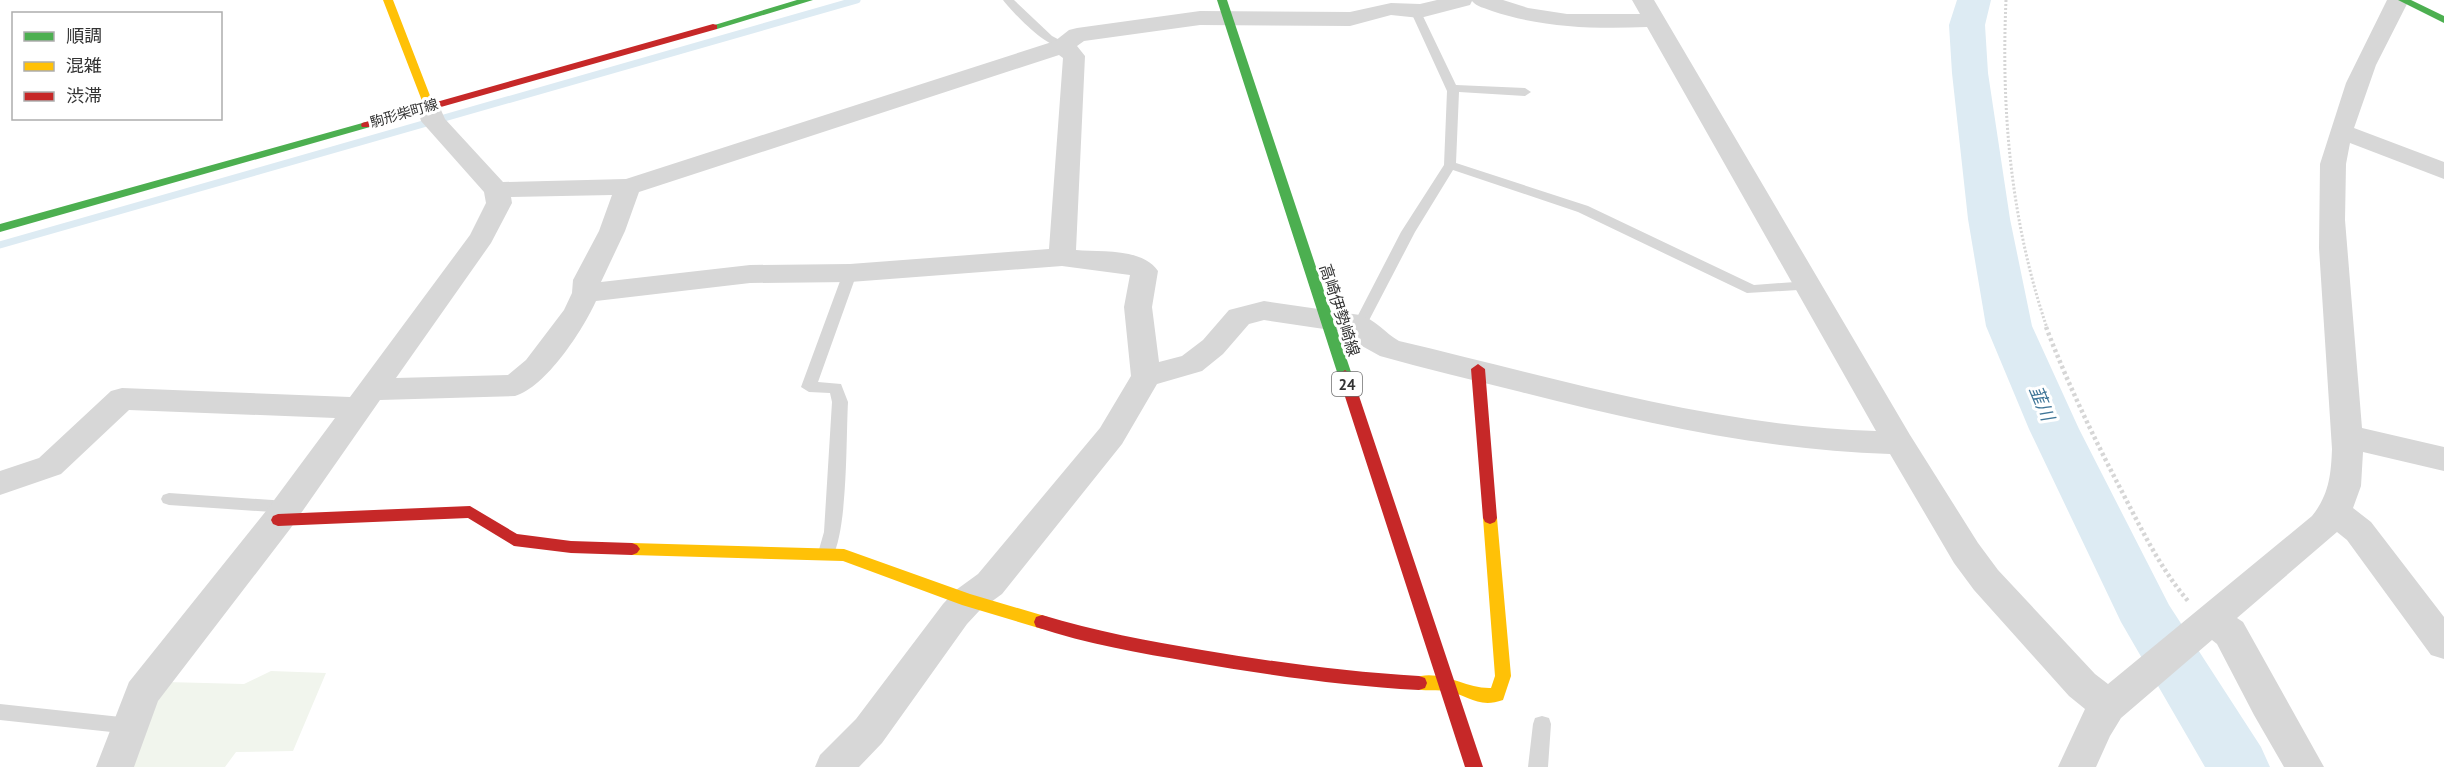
<svg xmlns="http://www.w3.org/2000/svg" width="2444" height="767" font-family="'PT Sans','Noto Sans JP',sans-serif">
<style>
.green{fill:#f1f5ed}
.lines{fill:none;stroke-linecap:round;stroke-linejoin:round}
.stream{stroke:#ddebf3;stroke-width:7}
.river{fill:#ddebf3;fill-rule:evenodd}
.path-far1{stroke:#d6d6d6;stroke-width:3;stroke-dasharray:2 2;stroke-linecap:butt}
.path{stroke:#d6d6d6;stroke-width:4.5;stroke-dasharray:3 3;stroke-linecap:butt}
.lane{fill:#d7d7d7;fill-rule:evenodd}
.street{fill:#d7d7d7;fill-rule:evenodd}
.fast{fill:#4caf50;fill-rule:evenodd}
.slow{fill:#ffc107;fill-rule:evenodd}
.jam{fill:#c62828;fill-rule:evenodd}
.labels{text-anchor:middle;dominant-baseline:central;stroke-width:6;stroke-linejoin:round;paint-order:stroke}
.far-street-label{font-size:14px;fill:#333;stroke:#fff}
.shield{fill:#fff;stroke:#707070;stroke-width:1.5}
.shield-label{font-size:15px;font-weight:bold;fill:#333}
.street-label{font-size:16px;fill:#333;stroke:#fff}
.water-label{font-size:18px;font-style:italic;fill:#3f7597;stroke:#fff}
</style>
<rect width="100%" height="100%" fill="#fff"/>
<!-- green -->
<path class="green" d="M271,671L326,673L293,751L236,752L225,767H123L166,682L244,684Z"/>
<g class="lines">
<!-- stream -->
<path class="stream" d="M0,245L857,0"/>
<!-- river -->
<path class="river" d="M1957,0H1991L1985,25L1988,73L2010,219L2032,326L2079,429L2169,605L2261,747L2270,767H2205L2121,622L2029,429L1986,326L1968,219L1952,73L1949,25Z"/>
<!-- path-far1 -->
<path class="path-far1" d="M2006,0C2001,112 2011,222 2047,328"/>
<!-- path -->
<path class="path" d="M2046,327C2067,382 2092,434 2119,486C2140,526 2159,567 2188,601"/>
<!-- lane -->
<path class="lane" d="M1003,0H1014L1052,36L1067,44V48C1049,51 1014,14 1003,0Z
M1415,7L1420,10L1456,85L1525,88L1531,92L1525,96L1459,92L1456,163L1588,206L1754,285L1809,281L1814,283L1816,286L1814,289L1747,293L1578,212L1453,170L1415,232L1365,328H1355L1353,325L1401,232L1444,165L1447,91L1410,10Z
M850,269L857,273L818,382L841,384L848,402C846,439 848,528 832,558L826,560L820,558L818,553L824,532L832,402L830,393L809,392L801,387L843,273Z
M169,493L287,501L293,503L295,507L293,511L287,513L169,505L163,503L161,499L163,495Z
M0,704L130,718L137,720L139,726L137,732L130,734L0,720Z
M1542,716L1549,718L1551,724L1548,767H1528L1533,724L1535,718Z"/>
<!-- street -->
<path class="street" d="M1437,0H1503L1528,8L1567,14H1640L1632,0H1654L1910,435L1978,543L1998,570L2095,674L2108,684L2312,516C2329,495 2331,475 2332,449L2319,248L2320,164L2346,83L2387,0H2409L2376,65L2354,128L2444,162V179L2350,143L2346,164L2345,220L2362,428L2444,447V471L2363,452L2361,486L2353,508L2371,522L2444,617V659L2431,655L2347,540L2337,532L2237,618L2243,622L2324,767H2284L2254,715L2217,644L2212,640L2121,718L2110,736L2096,767H2058L2085,709L2069,696L1974,590L1954,563L1890,454C1764,450 1643,423 1521,392C1474,380 1426,369 1380,356L1362,346L1351,333L1264,320L1249,324L1223,354L1202,371L1157,384L1122,444L1002,594L980,610L967,624L882,743L859,767H815L820,755L856,719L943,604L956,590L978,574L1100,428L1131,376L1124,307L1130,275L1062,266L850,282L750,283L596,301C583,330 546,387 515,396L380,400L290,529L158,701L134,767H96L129,682L266,511L335,418L129,410L61,474L0,495V471L39,458L111,391L122,388L350,397L470,235L486,203L484,192L421,121L417,106L421,101H437L445,119L503,182L626,179L1055,41L1069,30L1077,28L1200,11L1350,12L1391,3L1420,4ZM1472,1C1477,7 1485,8 1492,11C1543,28 1595,29 1647,27L1876,431C1713,426 1556,378 1399,341C1385,333 1375,319 1360,315L1264,301L1229,310L1203,340L1182,356L1159,362L1152,307L1158,271C1143,248 1100,252 1076,250L1085,56L1077,46L1084,41L1200,25L1350,26L1391,15L1420,18L1470,5ZM1059,55L1063,58L1049,249L850,264L750,265L601,282L625,231L639,192ZM612,195L599,231L573,280L572,293L564,310L526,360L508,375L396,378L491,243L512,203L511,197Z"/>
<!-- fast -->
<path class="fast" d="M797,0H813L717,29H709L708,27Z
M1217,0H1227L1352,375L1350,378L1345,380L1338,375Z
M2398,0H2411L2444,16V23Z
M366,122L370,123V127L0,232V224Z"/>
<!-- slow -->
<path class="slow" d="M383,0H393L434,106L433,108L429,109L424,106Z
M1490,512L1495,514L1497,518L1511,676L1503,700C1478,709 1469,695 1447,691C1436,689 1424,692 1413,688L1411,683L1413,678C1441,668 1464,689 1491,688L1495,676L1483,518L1485,514Z
M632,543L844,549L970,594L1048,617L1050,622L1048,627L1042,629L962,605L843,561L632,555L627,553L624,549L627,545Z"/>
<!-- jam -->
<path class="jam" d="M713,24L717,25V29L370,127H362L361,125L362,123Z
M1478,364L1485,369L1497,518L1495,522L1490,524L1485,522L1483,518L1471,369Z
M1345,370L1352,375L1483,767H1465L1338,375Z
M470,506L517,534L571,541L632,543L637,545L640,549L637,553L632,555L571,553L514,546L468,518L278,526L273,524L271,520L273,516L278,514Z
M1042,615C1095,631 1148,641 1202,650C1274,662 1346,672 1419,676L1425,678L1427,683L1425,688L1419,690C1343,686 1268,675 1192,662C1140,653 1087,644 1036,627L1034,622L1036,617Z"/>
</g>
<g class="labels">
<!-- far-street labels -->
<g class="far-street-label">
<text transform="translate(404 113) rotate(-16)">駒形柴町線</text>
</g>
<!-- shield labels -->
<rect class="shield" x="1332" y="372" width="30" height="24" rx="4.5"/>
<g class="shield-label">
<text x="1347" y="384">24</text>
</g>
<!-- street labels -->
<g class="street-label">
<text transform="translate(1340 310) rotate(72)">高崎伊勢崎線</text>
</g>
<!-- water labels -->
<g class="water-label">
<text transform="translate(2042 403) rotate(67)">韮川</text>
</g>
</g>
<!-- legend -->
<rect x="12" y="12" width="210" height="108" fill="#ffffff" stroke="#adadad" stroke-width="1.5"/>
<rect x="24" y="32" width="30" height="9" fill="#4caf50" stroke="#adadad" stroke-width="1.5"/>
<text x="66" y="42" font-size="18" fill="#333333">順調</text>
<rect x="24" y="62" width="30" height="9" fill="#ffc107" stroke="#adadad" stroke-width="1.5"/>
<text x="66" y="72" font-size="18" fill="#333333">混雑</text>
<rect x="24" y="92" width="30" height="9" fill="#c62828" stroke="#adadad" stroke-width="1.5"/>
<text x="66" y="102" font-size="18" fill="#333333">渋滞</text>
</svg>
